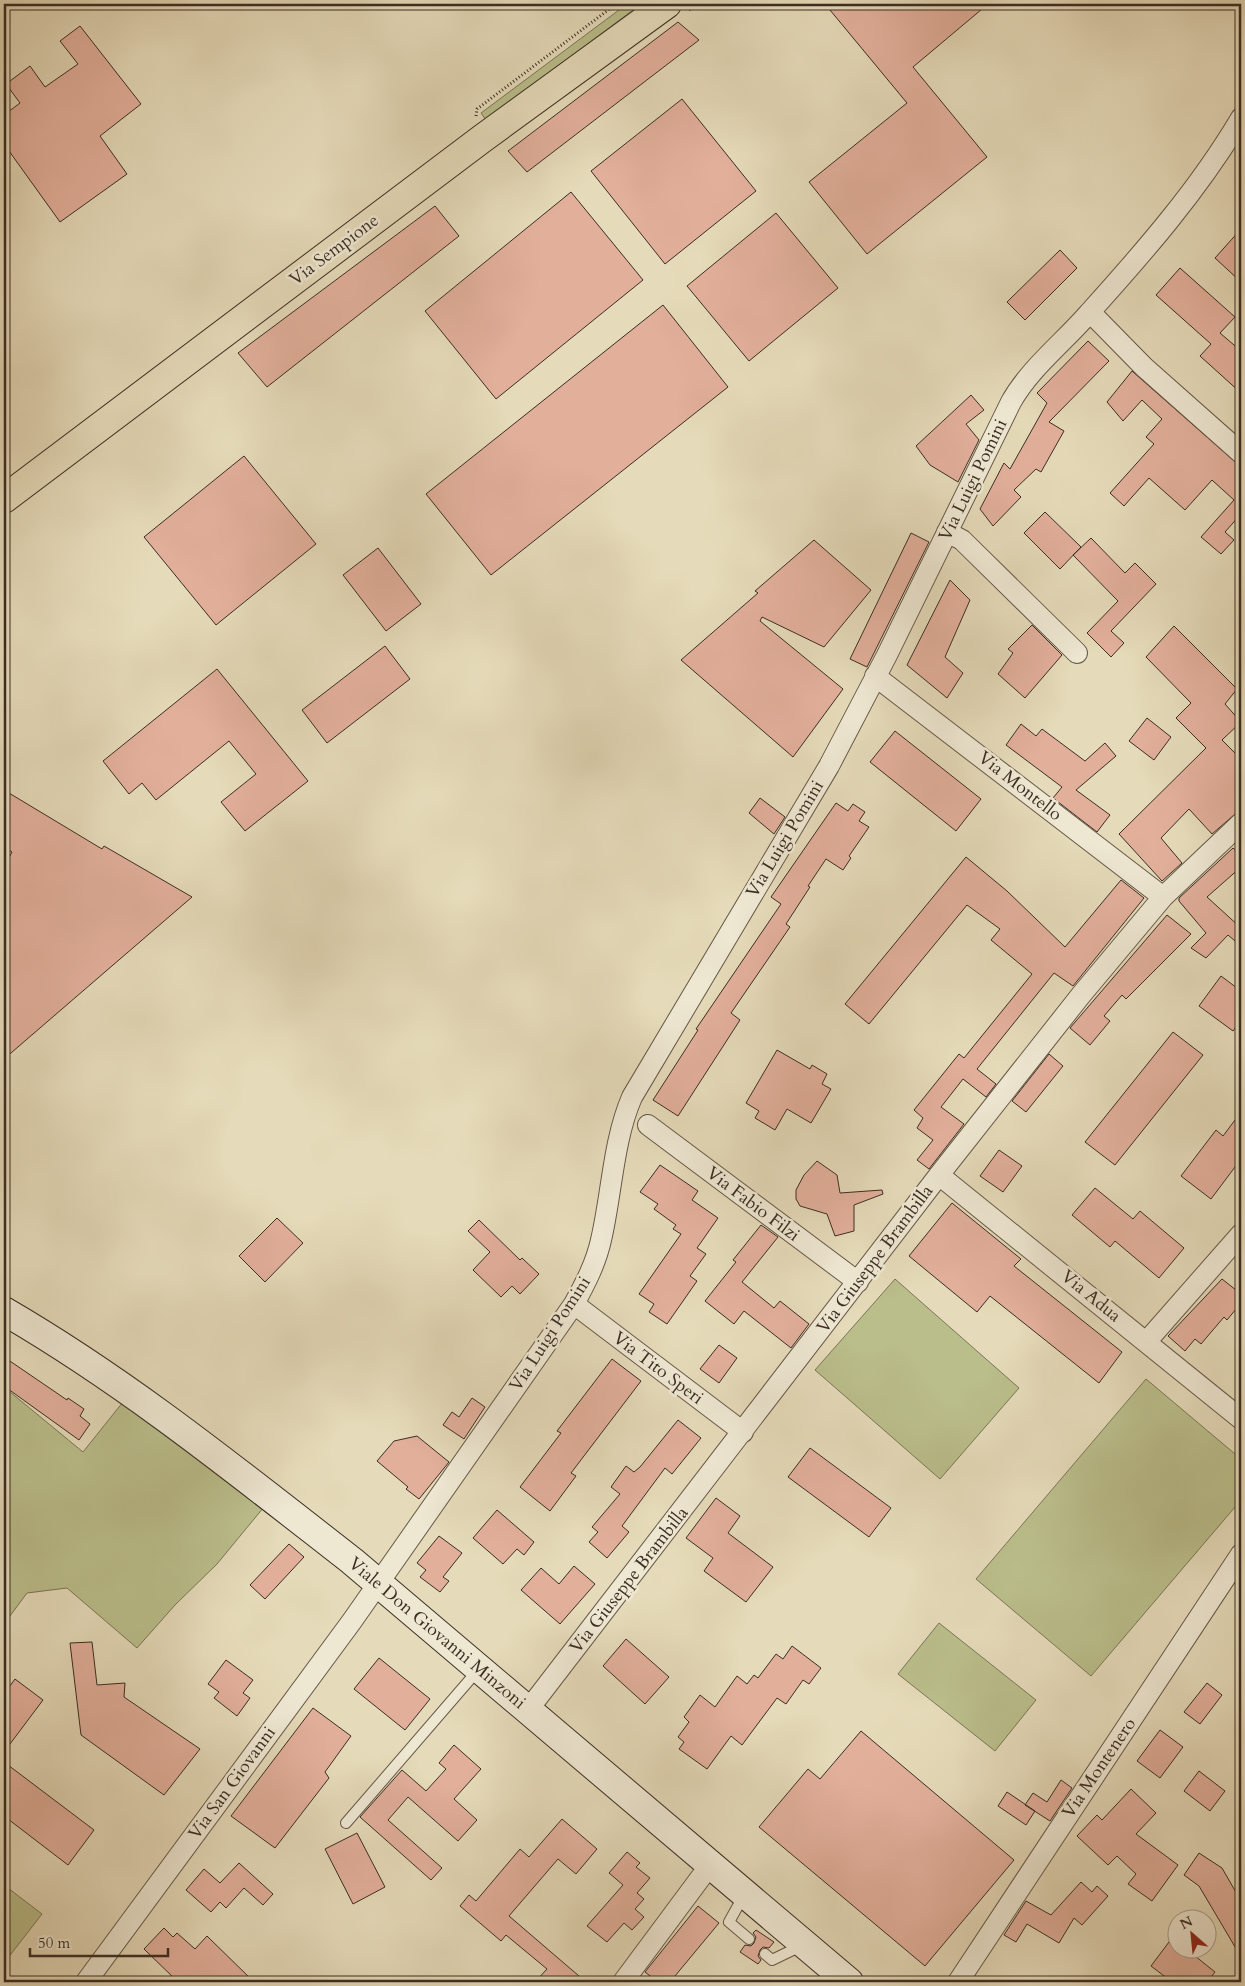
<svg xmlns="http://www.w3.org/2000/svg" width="1245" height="1986" font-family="Cardo,serif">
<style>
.green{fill:#babe8b;stroke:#7a7657}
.building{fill:#e2af9b;stroke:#3b2e23}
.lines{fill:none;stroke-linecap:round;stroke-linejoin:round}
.lane-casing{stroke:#665948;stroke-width:12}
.street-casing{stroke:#665948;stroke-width:22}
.secondary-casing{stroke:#3b2e23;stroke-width:30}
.primary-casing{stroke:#3b2e23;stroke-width:30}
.path{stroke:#3b2e23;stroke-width:3;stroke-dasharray:1 2.5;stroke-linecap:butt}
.lane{stroke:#eee7d2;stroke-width:10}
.street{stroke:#eee7d2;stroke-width:20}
.secondary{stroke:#eee7d2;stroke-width:28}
.primary{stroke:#e5dab9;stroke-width:28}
.labels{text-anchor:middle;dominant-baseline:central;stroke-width:5;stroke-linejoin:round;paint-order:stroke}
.street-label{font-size:18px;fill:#3b2e23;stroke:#eee7d2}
</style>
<rect width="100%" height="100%" fill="#e5dab9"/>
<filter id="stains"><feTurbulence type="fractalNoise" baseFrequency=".004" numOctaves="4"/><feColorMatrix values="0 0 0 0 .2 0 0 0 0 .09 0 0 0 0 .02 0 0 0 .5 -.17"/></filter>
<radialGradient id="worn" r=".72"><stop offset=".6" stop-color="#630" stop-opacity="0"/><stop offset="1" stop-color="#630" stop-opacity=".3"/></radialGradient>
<!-- green -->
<path class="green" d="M627,4H641L486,120L481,113Z
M895,1279L1019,1388L940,1479L815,1370Z
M1146,1379L1241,1459V1500L1091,1676L976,1579Z
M4,1387L83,1452L123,1402L264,1507L217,1564L175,1605L137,1648L67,1588L27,1593L4,1624Z
M939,1623L1036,1700L995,1751L898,1674Z
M4,1885L42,1914L4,1963Z"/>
<!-- building -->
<path class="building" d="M825,4H988L913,67L987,157L867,254L809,182L907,103Z
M678,22L699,40L527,172L508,151Z
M80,26L141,104L100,136L127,174L60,222L4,144V115L20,103L6,84L30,66L45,87L78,64L60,41Z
M682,99L756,191L665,264L591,171Z
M571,192L643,280L496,399L425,311Z
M435,206L459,236L267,387L238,353Z
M776,213L838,288L749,361L687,286Z
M1241,229V282L1215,258Z
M1060,250L1077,268L1025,320L1007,302Z
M1180,268L1235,317L1220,333L1241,351V393L1200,356L1211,344L1156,295Z
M663,305L728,387L491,575L426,494Z
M1088,341L1109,361L1049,422L1064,431L1041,472L1036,469L1014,490L1021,497L993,526L980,509L1004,463L1010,469L1047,403L1037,393Z
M1132,371L1241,467V514L1225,532L1234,540L1221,554L1201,537L1234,500L1212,480L1185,510L1149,478L1124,506L1110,493L1154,444L1146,437L1162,419L1142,400L1123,421L1107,402Z
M971,395L984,410L966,424L979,440L958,482L930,465L916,446Z
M244,456L316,544L216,625L144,537Z
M1045,512L1081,547L1060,569L1024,533Z
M911,533L929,542L867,667L850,659Z
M1091,538L1125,573L1135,563L1156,584L1111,631L1124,643L1111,657L1087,633L1118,601L1073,555Z
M814,540L871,590L824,647L762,617L760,621L843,689L793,757L681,660L758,593L755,591Z
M378,548L421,604L386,631L343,575Z
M950,580L970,600L945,657L963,673L947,698L907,665Z
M1032,625L1062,655L1025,698L998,674L1013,653L1008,649Z
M1174,626L1237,689L1225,704L1241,722L1222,740L1241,759V809L1212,834L1189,809L1161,838L1182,863L1162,881L1119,834L1206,748L1176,718L1191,703L1146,657Z
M385,646L410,679L327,743L302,710Z
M217,669L308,781L245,831L221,802L256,774L229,741L156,800L142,783L129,794L103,761Z
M1147,718L1171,737L1154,760L1129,741Z
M1021,724L1036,736L1042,729L1085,761L1105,743L1116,756L1076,790L1110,815L1097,832L1053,798L1062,787L1006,745Z
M895,731L981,799L956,831L870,762Z
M4,790L102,849L104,846L192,897L4,1059V867L12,852L4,847Z
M760,798L785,817L774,834L749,813Z
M836,803L848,811L853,804L865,812L859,821L869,827L849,856L851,858L843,870L826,859L808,886L810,887L786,924L790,927L731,1013L740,1020L678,1116L653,1100L698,1030L696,1029L781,904L771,897Z
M1233,848L1241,855V867L1207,897L1241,928V946L1228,935L1206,958L1191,948L1206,933L1179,901V898Z
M966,857L1007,891L1065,947L1121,880L1144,898L1073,986L1054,973L977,1069L996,1084L986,1097L963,1079L941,1107L964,1124L929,1169L917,1160L933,1140L917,1128L923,1118L914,1110L959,1054L964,1058L1032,974L991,940L1000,929L967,905L869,1024L845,1004Z
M1167,915L1191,934L1126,999L1122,995L1104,1016L1110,1021L1090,1045L1070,1028Z
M1221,976L1241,991V1020L1233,1031L1199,1006Z
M1173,1032L1203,1055L1115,1165L1085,1142Z
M777,1050L810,1069L812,1065L827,1074L822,1084L831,1089L811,1123L787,1109L775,1130L755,1118L759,1111L746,1103Z
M1049,1054L1063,1066L1026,1112L1012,1101Z
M1241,1112V1159L1211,1199L1181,1176L1216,1130L1223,1136Z
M999,1150L1022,1166L1003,1192L980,1176Z
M817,1161L837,1175L840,1193L882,1190L883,1194L854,1205V1231L835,1236L827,1214L800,1206L796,1199V1190L804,1175Z
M660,1165L698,1191L692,1200L718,1218L697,1248L706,1254L690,1276L697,1281L667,1324L649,1312L654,1304L639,1294L681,1234L673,1229L676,1225L654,1209L658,1204L640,1192Z
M1095,1188L1133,1219L1140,1211L1184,1248L1159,1278L1115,1241L1110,1247L1072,1215Z
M952,1203L1021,1259L1014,1266L1122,1352L1099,1383L990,1296L977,1312L909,1256Z
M277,1218L303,1243L265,1282L239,1256Z
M479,1220L520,1260L522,1258L539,1274L520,1294L512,1286L501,1297L473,1270L490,1252L468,1231Z
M761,1225L778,1237L742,1282L774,1308L780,1301L809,1324L791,1348L744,1311L734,1324L705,1301L736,1262L733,1260Z
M1222,1279L1241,1294V1303L1227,1320L1224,1317L1201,1344L1195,1339L1185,1351L1168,1336Z
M719,1345L737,1358L719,1383L700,1369Z
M4,1357L67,1400L68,1398L84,1409L80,1416L90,1424L79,1440L4,1386Z
M612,1359L641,1381L571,1473L576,1476L550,1511L520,1487L561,1433L557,1431Z
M472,1398L485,1407L464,1439L443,1425L452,1412L459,1417Z
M678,1420L701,1438L672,1474L665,1468L622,1526L629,1532L607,1558L589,1542L598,1532L592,1527L620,1494L611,1487L626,1466L634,1472L640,1467Z
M417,1436L449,1462L419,1499L406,1489L408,1487L377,1461L394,1441Z
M810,1448L891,1508L869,1537L788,1477Z
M716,1498L740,1516L728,1533L773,1567L746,1602L704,1571L713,1558L686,1538Z
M497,1510L534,1542L524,1555L517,1549L503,1564L473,1538Z
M439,1536L462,1553L443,1577L449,1581L440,1592L420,1577L426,1570L417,1563Z
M289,1544L304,1557L265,1599L250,1585Z
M574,1566L595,1584L560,1624L521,1590L541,1568L559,1584Z
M626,1639L669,1677L645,1704L603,1666Z
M92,1642L97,1685L125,1683L124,1697L200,1749L164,1795L81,1735L70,1643Z
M792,1646L821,1668L809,1684L803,1680L786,1704L777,1698L742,1745L731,1736L707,1769L679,1749L684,1742L678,1737L689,1722L684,1717L700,1695L715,1707L737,1676L747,1684L754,1675L758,1678L776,1654L783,1659Z
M379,1658L430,1699L405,1730L354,1689Z
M226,1660L253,1680L243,1693L250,1698L237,1716L214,1698L219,1692L208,1684Z
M15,1679L43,1700L4,1752V1694Z
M1207,1683L1222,1695L1200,1724L1184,1712Z
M313,1708L351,1736L325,1772L329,1778L275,1848L231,1816Z
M1160,1730L1183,1747L1160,1778L1137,1761Z
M861,1731L1014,1860L925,1966L759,1827L808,1769L820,1779Z
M454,1745L481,1769L454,1799L477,1820L458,1841L408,1797L388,1820L442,1868L431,1880L360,1817L402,1770L426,1791L446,1769L439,1763Z
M4,1762L94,1830L68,1865L4,1816Z
M1199,1771L1225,1791L1210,1811L1184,1791Z
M1061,1780L1072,1788L1050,1821L1025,1805L1033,1793L1047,1802Z
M1131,1789L1156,1813L1136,1834L1178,1865L1152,1901L1128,1884L1136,1874L1117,1856L1108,1865L1077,1836L1097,1815L1102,1820Z
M1007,1792L1035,1811L1026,1825L998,1806Z
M562,1819L597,1849L576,1874L558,1859L509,1916L586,1982H535L547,1969L506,1935L501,1941L460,1906L469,1895L476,1901L520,1849L529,1857Z
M357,1833L385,1887L353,1904L325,1849Z
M627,1852L640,1863L636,1867L650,1878L637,1893L644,1899L635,1909L644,1917L632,1930L624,1923L607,1942L587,1926L623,1885L609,1873Z
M1199,1853L1222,1868L1241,1901V1957L1199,1886L1184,1875Z
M239,1863L273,1894L263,1905L244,1888L226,1908L220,1902L211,1912L186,1890L204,1869L220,1883Z
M1081,1882L1092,1892L1097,1886L1108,1896L1082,1925L1074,1918L1059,1943L1027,1924L1016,1942L1004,1935L1026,1901L1051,1915Z
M698,1906L719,1923L670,1982H658L645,1972Z
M164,1928L173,1937L177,1933L195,1949L207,1936L254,1982H178L144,1949Z
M756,1930L774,1942L769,1948L763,1947L760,1950L758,1956L761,1960L758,1964L740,1952L745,1945L751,1946L754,1943L756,1937L753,1933Z
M1172,1938L1178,1943V1948H1185L1215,1972L1207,1982H1172L1151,1966Z"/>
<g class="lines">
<defs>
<path id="lane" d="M346,1823L479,1669
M744,1895L729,1922L749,1939
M765,1954L772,1960L803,1945"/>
<path id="street" d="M1090,312L1144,367L1241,453
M947,532L962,540L1077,653
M875,676L1163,897
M648,1125L858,1282
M939,1175L1241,1419
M574,1304L743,1432
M1147,1341L1241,1234
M528,1710L939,1175L1081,995L1163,897L1241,823
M86,1982L352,1621L574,1304C585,1284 596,1263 601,1240C612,1193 613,1141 632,1097L829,766L887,655L1011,402C1030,368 1064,342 1089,313C1144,252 1199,189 1241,118
M623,1982L710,1865
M958,1982L1241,1554"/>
<path id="secondary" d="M4,1311C128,1383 239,1473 352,1561L849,1982"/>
<path id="primary" d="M4,499L483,138L667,4"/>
</defs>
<!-- lane casing -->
<use href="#lane" class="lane-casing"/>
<!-- street casing -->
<use href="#street" class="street-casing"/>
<!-- secondary casing -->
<use href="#secondary" class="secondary-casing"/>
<!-- primary casing -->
<use href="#primary" class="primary-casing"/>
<!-- path -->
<path class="path" d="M689,10L697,4
M476,116L477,109L616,4"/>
<!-- lane -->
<use href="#lane" class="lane"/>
<!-- street -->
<use href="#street" class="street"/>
<!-- secondary -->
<use href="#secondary" class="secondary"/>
<!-- primary -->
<use href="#primary" class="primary"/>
</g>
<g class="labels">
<!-- street labels -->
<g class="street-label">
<text transform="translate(334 250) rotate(-37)">Via Sempione</text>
<text transform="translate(973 480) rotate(-64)">Via Luigi Pomini</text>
<text transform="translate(1020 786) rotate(38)">Via Montello</text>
<text transform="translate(785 839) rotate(-59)">Via Luigi Pomini</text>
<text transform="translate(753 1204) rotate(37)">Via Fabio Filzi</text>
<text transform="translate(875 1259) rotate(-53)">Via Giuseppe Brambilla</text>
<text transform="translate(1091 1296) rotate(39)">Via Adua</text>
<text transform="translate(550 1334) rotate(-57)">Via Luigi Pomini</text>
<text transform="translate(658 1368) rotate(37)">Via Tito Speri</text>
<text transform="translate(629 1580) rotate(-52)">Via Giuseppe Brambilla</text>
<text transform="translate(437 1633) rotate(40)">Viale Don Giovanni Minzoni</text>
<text transform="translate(1099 1768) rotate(-56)">Via Montenero</text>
<text transform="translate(232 1783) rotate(-54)">Via San Giovanni</text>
</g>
</g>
<!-- margin -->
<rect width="1245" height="1986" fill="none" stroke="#e5dab9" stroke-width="20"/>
<rect x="5" y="5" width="1235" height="1976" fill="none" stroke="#3b2e23" stroke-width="2.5"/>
<rect x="10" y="10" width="1225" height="1966" fill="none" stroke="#3b2e23"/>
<!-- north arrow -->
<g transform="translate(1192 1934) rotate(333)"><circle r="24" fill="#eee7d2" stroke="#a69d8c"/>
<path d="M0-4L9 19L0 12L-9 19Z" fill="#8f2418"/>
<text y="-8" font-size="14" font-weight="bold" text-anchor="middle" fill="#3b2e23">N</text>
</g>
<!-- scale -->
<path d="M30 1948v8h138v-8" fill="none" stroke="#3b2e23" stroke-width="2.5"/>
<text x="38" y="1948" font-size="15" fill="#3b2e23" stroke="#eee7d2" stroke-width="4" paint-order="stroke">50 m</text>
<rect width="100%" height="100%" filter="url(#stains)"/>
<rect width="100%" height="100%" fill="url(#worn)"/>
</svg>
